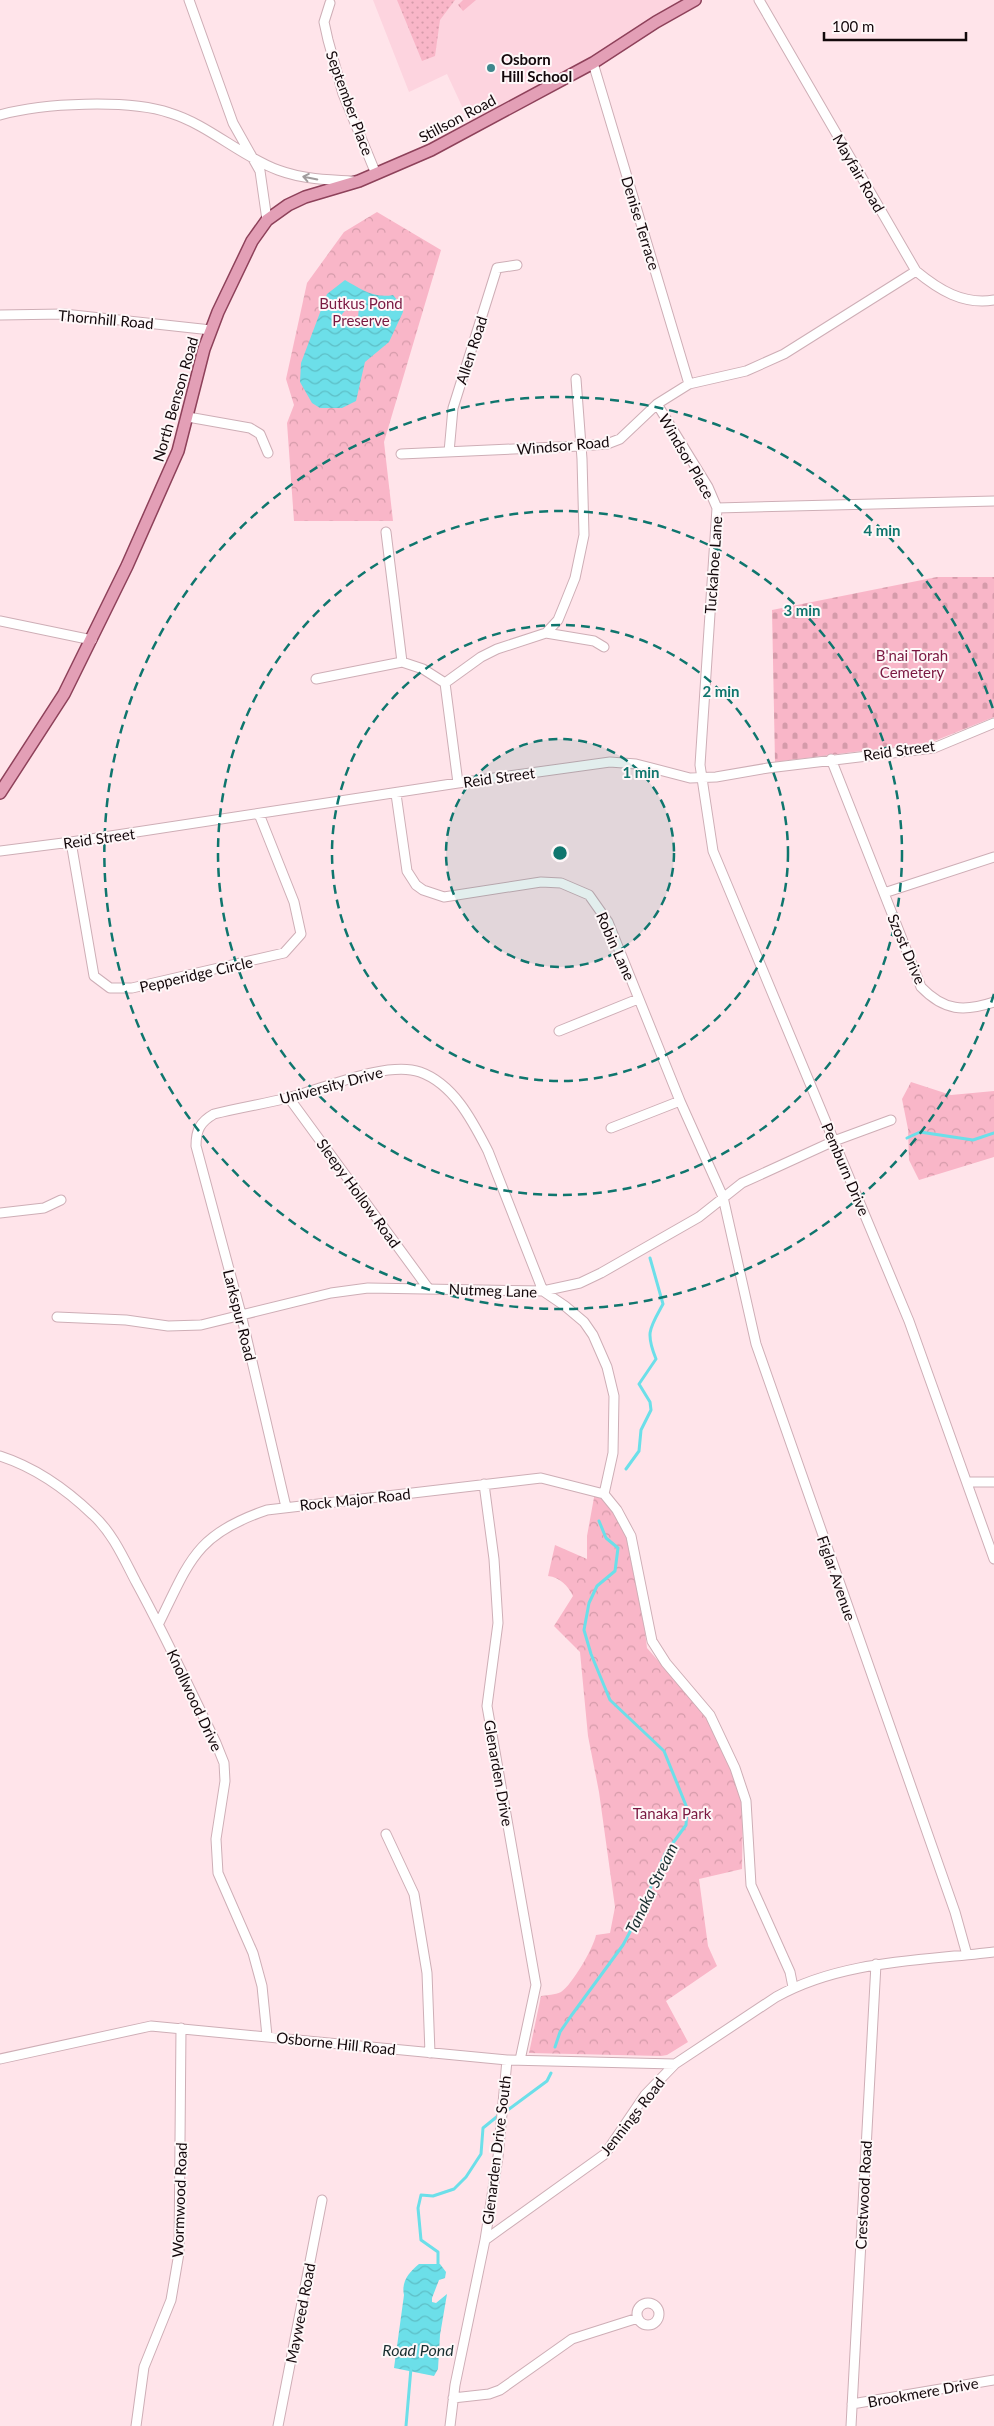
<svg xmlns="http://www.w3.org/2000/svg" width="994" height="2426" font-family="Lato,sans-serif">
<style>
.built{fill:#fdd4df}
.grass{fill:url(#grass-dots)}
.cemetery{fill:url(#cemetery-stones)}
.park{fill:url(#park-crowns)}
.water{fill:url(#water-waves);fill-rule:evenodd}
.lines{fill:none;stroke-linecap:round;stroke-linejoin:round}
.stream{stroke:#6cdfe9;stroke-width:3}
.minor-casing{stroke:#ceaeb6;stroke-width:11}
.major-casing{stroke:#8e415a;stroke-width:14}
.minor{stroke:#fff;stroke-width:9}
.major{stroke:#e39fb6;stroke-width:11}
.oneway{stroke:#a19c9d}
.ring{fill:none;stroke:#0f766e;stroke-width:2.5;stroke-dasharray:9 6}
.poi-dot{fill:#3f878d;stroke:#fef7f8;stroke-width:2}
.labels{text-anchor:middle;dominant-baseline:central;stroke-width:4;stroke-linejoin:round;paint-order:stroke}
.poi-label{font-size:15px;font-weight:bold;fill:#13080b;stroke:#fef7f8;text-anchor:start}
.street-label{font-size:15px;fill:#13080b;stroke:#fef7f8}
.park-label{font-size:15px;fill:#7a1841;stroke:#fef7f8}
.water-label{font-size:16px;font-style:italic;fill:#192e30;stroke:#fef7f8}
.centre{fill:#0f766e;stroke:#fef7f8;stroke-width:2.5}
.ring-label{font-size:15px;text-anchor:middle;font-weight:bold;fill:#0f766e;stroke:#fef7f8;stroke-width:4;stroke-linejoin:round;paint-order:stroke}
</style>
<defs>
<pattern id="grass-dots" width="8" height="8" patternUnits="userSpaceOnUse" patternTransform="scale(1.25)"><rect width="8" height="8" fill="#f9b6c8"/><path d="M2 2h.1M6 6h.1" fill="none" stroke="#d59baa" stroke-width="1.8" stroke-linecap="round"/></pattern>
<pattern id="cemetery-stones" width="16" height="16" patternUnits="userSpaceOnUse" patternTransform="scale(1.25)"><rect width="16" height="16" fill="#f9b6c8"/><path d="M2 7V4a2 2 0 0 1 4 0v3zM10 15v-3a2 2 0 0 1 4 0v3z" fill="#d59baa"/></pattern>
<pattern id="park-crowns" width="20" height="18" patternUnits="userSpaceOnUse" patternTransform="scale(1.25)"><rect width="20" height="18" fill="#f9b6c8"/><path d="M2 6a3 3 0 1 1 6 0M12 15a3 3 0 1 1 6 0" fill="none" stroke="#d59baa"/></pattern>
<pattern id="water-waves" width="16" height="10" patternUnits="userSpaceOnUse" patternTransform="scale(1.25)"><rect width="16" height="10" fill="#6cdfe9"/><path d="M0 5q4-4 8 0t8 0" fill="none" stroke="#5dbec6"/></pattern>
</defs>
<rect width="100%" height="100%" fill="#ffe4ea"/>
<!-- built -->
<path class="built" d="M373,0H697L472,128L447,74L409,92Z"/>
<!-- grass -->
<path class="grass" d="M397,0H455L440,20L435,56L422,61Z"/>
<!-- cemetery -->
<path class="cemetery" d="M937,577H994V717L932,742L775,762L772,610Z"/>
<!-- park -->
<path class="park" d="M463,0H476L463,11L458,5Z
M377,212L441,250L384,442L393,521H294L287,423L294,405L286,379L307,283L344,232Z
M911,1082L951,1095L994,1091V1157L919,1180L909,1160L908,1129L902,1099Z
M595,1492L606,1497L626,1535L640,1592L647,1648L710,1720L731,1769L743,1805L742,1869L699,1879L708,1946L717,1966L666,2001L688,2042L667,2055L661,2056L529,2053L541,1996C547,1995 555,1995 561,1992C572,1985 594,1947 596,1935L610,1933L615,1907L599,1792L588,1736L580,1652L554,1626L573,1596C568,1586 560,1577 548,1576L555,1545L587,1559V1536Z"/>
<!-- water -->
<path class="water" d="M345,280C359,288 374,299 393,295L403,307V312L389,342L365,362L356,401L342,408H320L312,403L300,382L301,363L327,294ZM354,306H359L358,318L343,325L339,321C342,312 346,309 354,306Z
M419,2264H440L446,2272L445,2278L439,2280L432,2298V2302L436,2303L447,2294L440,2335L438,2369L434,2376L394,2368L404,2295C401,2282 409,2272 419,2264Z"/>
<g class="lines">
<!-- stream -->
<path class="stream" d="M907,1138L920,1132L973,1140L994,1133
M626,1469L639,1451L641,1430L651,1410L650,1402L639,1384L656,1359C645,1332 650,1328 663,1304L650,1258
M555,2047L560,2032L571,2016L623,1945L639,1915L665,1854L686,1825L687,1808L664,1751L610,1700L591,1654L584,1630L589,1603L597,1586L615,1571L618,1548L606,1538L599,1521
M505,2112L547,2081L551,2073
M438,2266V2252L421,2240L418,2208L421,2195L433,2196L454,2189L466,2177L481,2154L483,2128L499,2115
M406,2426L411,2368"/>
<defs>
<path id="minor" d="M189,0L233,123L260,171L267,220
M759,0L916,271C939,290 963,305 994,300
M330,3L324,22L328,40L343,94L376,174
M593,63L689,384
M0,115C42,103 128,99 170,113C209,125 240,156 278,170C302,179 327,180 353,181
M0,315L64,314L211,330
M657,404L708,487L717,508L700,765L713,851L909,1321L994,1559
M188,417L250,428L260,434L268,453
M449,452L453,408L497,268L517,265
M401,454L580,446L607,444L620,439L657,404L689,384L746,371L784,354L916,271
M717,508L994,501
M386,532L402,662L423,669L445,683
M0,621L92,640
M546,633L594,641L604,647
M316,679L402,662
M445,683L481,657L497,649L546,633L558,620L565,603L575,578L584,535L582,459L576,379
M445,683L458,783
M831,759L921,987C944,1011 964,1012 994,1002
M396,794L407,871L416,885L423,890L444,897L541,882L561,883L589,895L608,922L680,1101L723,1197L756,1344L955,1912L967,1955
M71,842L94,976L110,988H132L284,953L301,934L294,902L259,814
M0,851L71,842L458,783L610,762L636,764L690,778L716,777L768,768L934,748L994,723
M884,893L994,857
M559,1031L638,999
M289,1098L428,1288
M611,1128L680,1101
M0,1213L44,1208L61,1200
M57,1317L126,1320L168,1326L201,1325L331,1293L368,1288L543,1291L580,1283L601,1273L699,1217L742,1183L834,1141L891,1120
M0,1456C34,1467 67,1490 93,1515C112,1532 124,1559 136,1582C165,1635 190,1689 216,1743L224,1763L225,1781L216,1839L218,1873L253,1953L262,1986L267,2036
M967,1482H994
M484,1484L494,1559L498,1623L487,1706L536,1985L520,2060
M286,1507L241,1314L196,1146C196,1130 200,1122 214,1114C238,1108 263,1104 288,1098C323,1089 387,1060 420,1072C454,1084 473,1122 488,1151L543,1291L565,1306L584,1322L593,1335L607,1367L614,1396L613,1453L604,1494L617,1510L631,1536L652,1641L666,1663L710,1715L735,1768L746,1801L751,1885L790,1972L793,1987
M159,1623C190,1560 196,1534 267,1510L541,1478L604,1494
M386,1834L414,1894L427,1973L430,2053
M0,2059L151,2026L507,2060L675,2064
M485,2240L498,2157L507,2060
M637 2314a11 11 0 1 1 22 0a11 11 0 1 1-22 0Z
M453,2398L489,2394L500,2390L572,2339L638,2318
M852,2404L994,2380
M136,2426L144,2367L171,2300L179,2253L181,2028
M278,2426L322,2200
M450,2426L455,2385L485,2240L605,2154L645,2095L675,2064L776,1997C842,1960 921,1961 994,1952
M851,2426L876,1964"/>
<path id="major" d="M0,793L64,694L127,566L178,451L204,349L218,312L252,241L267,220L288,205L305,197L359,181L431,150L593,63L656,22L695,0"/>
</defs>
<!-- minor casing -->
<use href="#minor" class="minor-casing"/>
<!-- major casing -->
<use href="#major" class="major-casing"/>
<!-- minor -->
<use href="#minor" class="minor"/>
<!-- major -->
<use href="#major" class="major"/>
</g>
<!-- one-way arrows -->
<defs><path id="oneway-shaft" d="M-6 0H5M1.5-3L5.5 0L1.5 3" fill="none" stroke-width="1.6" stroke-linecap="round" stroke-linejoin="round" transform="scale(1.25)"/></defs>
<use class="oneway" href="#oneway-shaft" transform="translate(310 178) rotate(-169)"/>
<!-- distance rings -->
<circle cx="560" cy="853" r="114" fill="#0f766e" fill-opacity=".12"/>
<g class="ring">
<circle cx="560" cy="853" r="114"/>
<circle cx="560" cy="853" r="228"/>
<circle cx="560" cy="853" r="342"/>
<path d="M994 994A456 456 0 1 1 994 712"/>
</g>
<!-- markers -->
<circle class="poi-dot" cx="491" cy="68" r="5"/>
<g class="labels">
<!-- poi labels -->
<g class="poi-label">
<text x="501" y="59">Osborn<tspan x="501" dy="17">Hill School</tspan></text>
</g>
<!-- street labels -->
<g class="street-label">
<text transform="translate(350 103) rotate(70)">September Place</text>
<text transform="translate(457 118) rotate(-28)">Stillson Road</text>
<text transform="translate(859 173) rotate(60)">Mayfair Road</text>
<text transform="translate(641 223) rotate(73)">Denise Terrace</text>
<text transform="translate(106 319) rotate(5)">Thornhill Road</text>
<text transform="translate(471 350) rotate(-72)">Allen Road</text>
<text transform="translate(175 399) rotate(-74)">North Benson Road</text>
<text transform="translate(563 445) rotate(-5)">Windsor Road</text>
<text transform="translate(687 456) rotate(60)">Windsor Place</text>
<text transform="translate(713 565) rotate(-86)">Tuckahoe Lane</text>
<text transform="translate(899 750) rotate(-8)">Reid Street</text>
<text transform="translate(499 777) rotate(-8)">Reid Street</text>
<text transform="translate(99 838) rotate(-8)">Reid Street</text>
<text transform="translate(616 946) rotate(66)">Robin Lane</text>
<text transform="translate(907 949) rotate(67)">Szost Drive</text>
<text transform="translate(196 974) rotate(-13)">Pepperidge Circle</text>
<text transform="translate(331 1085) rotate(-15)">University Drive</text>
<text transform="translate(846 1169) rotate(67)">Pemburn Drive</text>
<text transform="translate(359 1193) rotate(54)">Sleepy Hollow Road</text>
<text transform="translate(493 1290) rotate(2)">Nutmeg Lane</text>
<text transform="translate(240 1315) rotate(76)">Larkspur Road</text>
<text transform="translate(355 1499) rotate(-6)">Rock Major Road</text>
<text transform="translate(837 1578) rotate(71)">Figlar Avenue</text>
<text transform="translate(195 1700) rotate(65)">Knollwood Drive</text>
<text transform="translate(499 1773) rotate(80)">Glenarden Drive</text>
<text transform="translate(336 2043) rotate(6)">Osborne Hill Road</text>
<text transform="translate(632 2116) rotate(-52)">Jennings Road</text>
<text transform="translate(496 2150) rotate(-83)">Glenarden Drive South</text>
<text transform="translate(863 2195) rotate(-87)">Crestwood Road</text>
<text transform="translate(179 2200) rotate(-88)">Wormwood Road</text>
<text transform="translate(300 2313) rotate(-79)">Mayweed Road</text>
<text transform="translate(923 2392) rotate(-10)">Brookmere Drive</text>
</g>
<!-- park labels -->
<g class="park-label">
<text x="361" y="303">Butkus Pond<tspan x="361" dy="17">Preserve</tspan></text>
<text x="912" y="655">B'nai Torah<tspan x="912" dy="17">Cemetery</tspan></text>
<text x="672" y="1813">Tanaka Park</text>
</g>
<!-- water labels -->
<g class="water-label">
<text transform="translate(651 1888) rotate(-64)">Tanaka Stream</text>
<text x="418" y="2349">Road Pond</text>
</g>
</g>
<circle cx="560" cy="853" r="8" class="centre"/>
<g class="ring-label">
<text x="882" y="536">4 min</text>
<text x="802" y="616">3 min</text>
<text x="721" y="697">2 min</text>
<text x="641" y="778">1 min</text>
</g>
<!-- scale -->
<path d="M824 32v8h142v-8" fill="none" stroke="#13080b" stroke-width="2.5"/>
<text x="832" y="32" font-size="15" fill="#13080b" stroke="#fef7f8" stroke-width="4" paint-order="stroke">100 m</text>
</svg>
